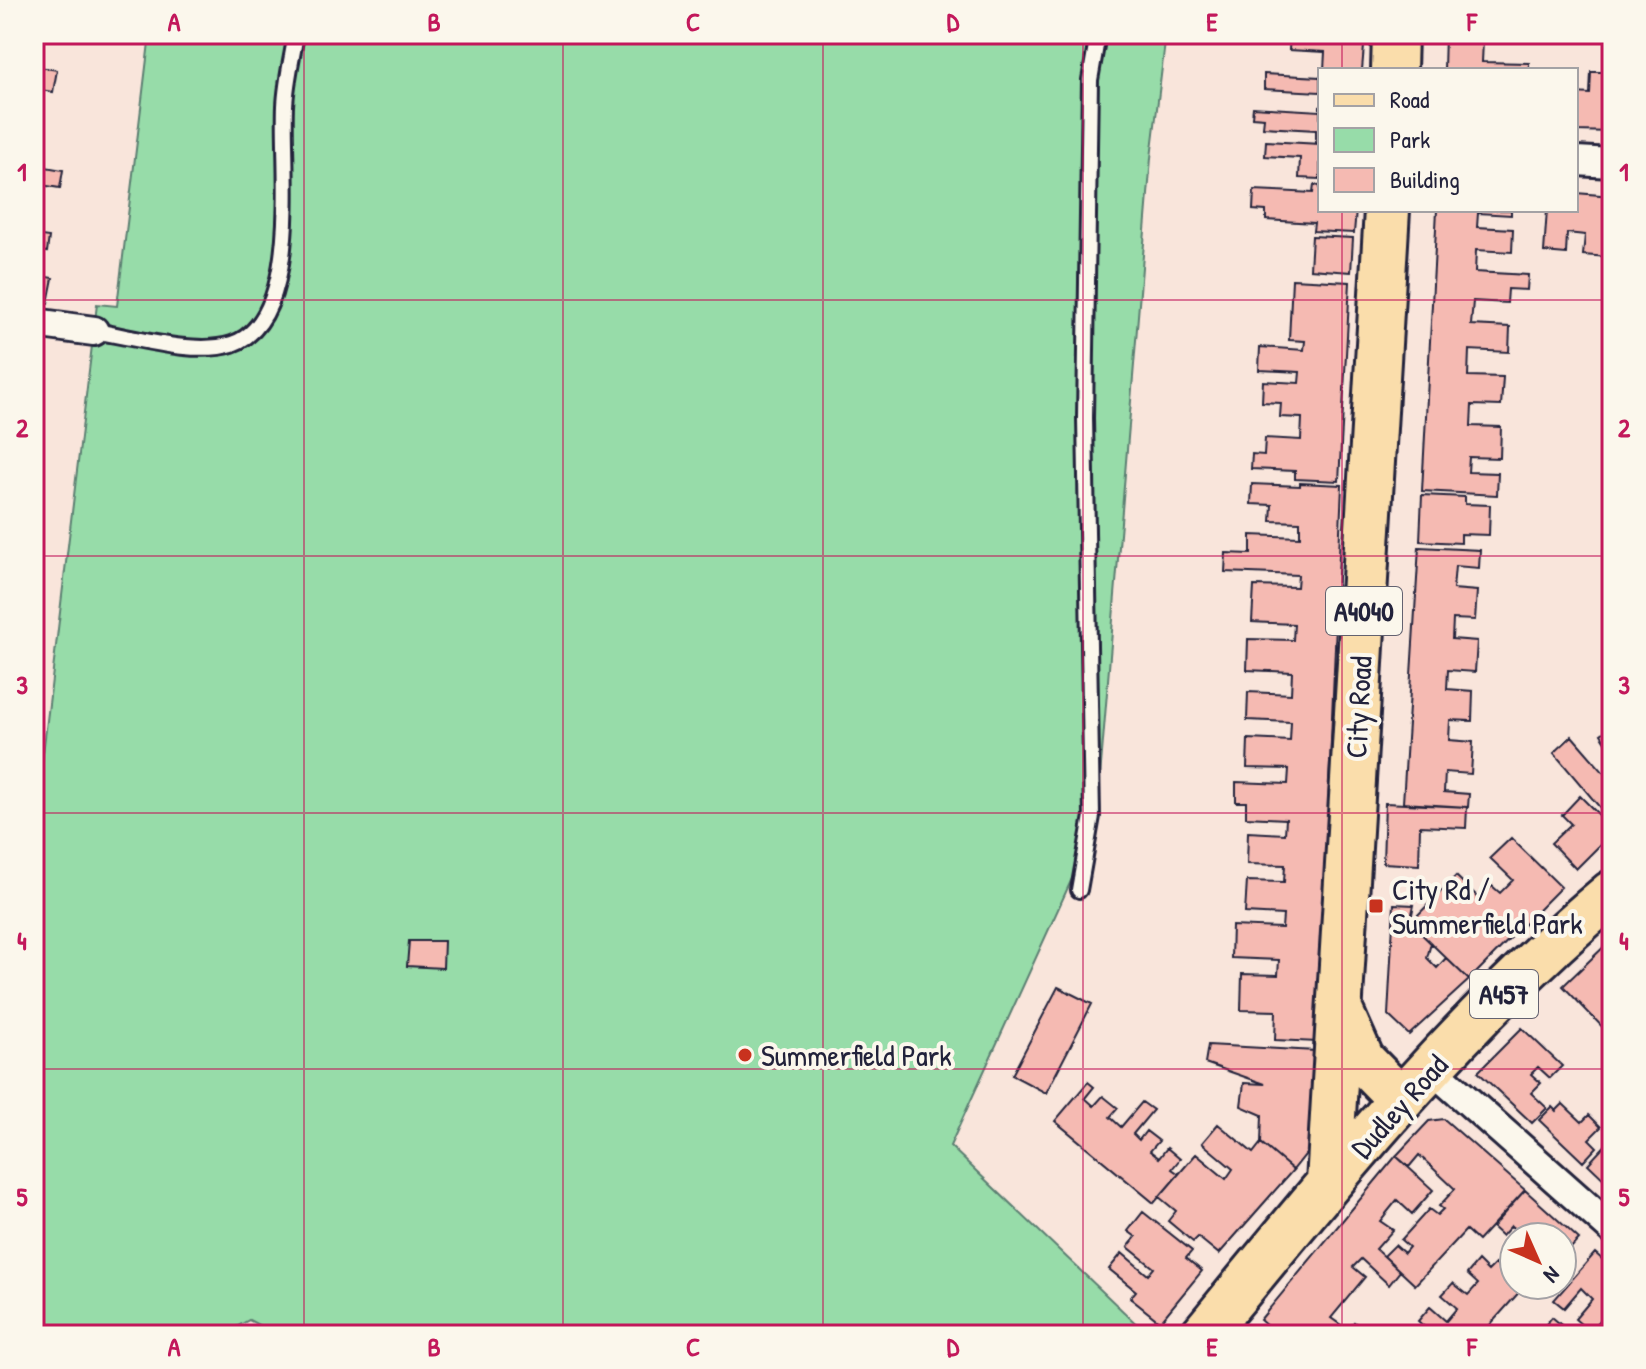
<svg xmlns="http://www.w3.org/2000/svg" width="1646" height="1369" font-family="'Patrick Hand',sans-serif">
<rect width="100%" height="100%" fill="#f9e5db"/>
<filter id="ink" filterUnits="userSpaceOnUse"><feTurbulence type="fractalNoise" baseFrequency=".0125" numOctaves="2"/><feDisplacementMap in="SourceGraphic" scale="16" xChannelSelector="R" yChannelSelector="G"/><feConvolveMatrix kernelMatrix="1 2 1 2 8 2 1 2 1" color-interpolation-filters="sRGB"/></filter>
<g filter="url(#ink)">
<path fill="#97dca9" stroke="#5c7f72" stroke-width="2" d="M150 34H1166L1151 158 1096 826 950 1146 1148 1335H277L249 1320 222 1335H34V829L97 304 117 306Z"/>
<path fill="#f5bab2" stroke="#22223b" stroke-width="2" d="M1266 34H1365L1362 70H1324L1325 52 1289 50 1290 35Z
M1445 34H1507V41H1483L1482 62 1529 63V70H1444Z
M34 66 57 70 53 92 34 89Z
M1591 72H1612V132L1576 131V93L1590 94Z
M1264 74 1320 77V92L1264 89Z
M1320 105V144H1316V130L1263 127 1264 118 1252 117 1253 107 1320 111Z
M34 123V137L46 139 43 159 34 158Z
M1266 141 1320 144V179L1299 178 1300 158 1265 156Z
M34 165 63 170 60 188 34 184Z
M1314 185 1320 186V210H1356L1354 233 1313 231 1314 223 1266 220V211L1253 210 1254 190 1313 193Z
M1576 193 1612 196 1608 257 1583 255 1585 235 1567 233 1566 254 1544 252 1547 210H1576Z
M1437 210H1511V215L1478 213 1477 227 1513 229 1512 252 1476 250 1475 272 1528 275 1527 290 1508 289 1507 303 1473 301 1471 325 1510 327 1509 352 1469 350 1468 376 1503 377 1501 406 1472 405 1471 426 1501 427 1500 458 1469 457 1468 472 1498 473 1497 495 1422 491Z
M34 235 49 237 47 252 34 250Z
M1312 236 1353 238 1351 272 1310 269Z
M34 275 53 278 48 303 34 301Z
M1292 279 1350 282 1339 481 1295 479V471L1251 469 1252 454 1264 455 1265 438 1301 440 1302 418 1280 417 1281 403 1262 402 1263 381 1299 383 1300 372 1259 370 1260 347 1304 350 1305 341 1289 340Z
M1300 483 1342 485 1318 1042 1275 1040 1276 1011 1241 1010 1242 974 1278 975 1279 960 1231 958 1232 926 1282 928 1283 915 1245 913 1247 881 1284 882 1285 865 1247 864 1248 832 1285 834 1286 819 1246 817V802H1236V782L1288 784 1289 769 1247 768 1248 739 1290 741 1291 722 1247 720 1248 692 1291 694 1292 672 1247 670 1248 639 1293 640 1294 624 1252 622 1254 586 1297 587 1298 575 1225 572 1226 553 1251 554V535L1300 537V522L1271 521 1272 505 1251 504 1252 484 1300 486Z
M1422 495 1465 497V504L1490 505 1489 535 1461 534V543L1420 541Z
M1419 547 1480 550 1479 568 1455 566 1453 589 1477 591 1475 620 1453 619 1452 639 1477 641 1475 672 1448 670 1447 689 1473 691 1472 721 1450 720 1449 740 1473 742 1471 774 1445 772 1444 792 1469 794 1468 807 1403 803Z
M1612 726V751L1601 734Z
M1572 736 1612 782V822L1554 753Z
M1580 796 1612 828V833L1576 869 1551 843 1571 824 1562 815Z
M1385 803 1467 807 1466 828 1420 826 1419 865 1383 863Z
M1511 838 1561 887 1469 980 1410 923 1456 876 1480 899 1492 886 1500 893 1513 880 1490 858Z
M1394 904 1414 905 1410 923 1431 943 1427 958 1437 968 1446 958 1469 980 1409 1035 1388 1015Z
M1611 940 1612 941V1037L1563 986Z
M409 941H444L443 968 407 966Z
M1058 987 1092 1004 1046 1093 1012 1075Z
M1522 1028 1562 1066 1550 1078 1538 1067 1531 1074 1541 1083 1531 1093 1547 1108 1532 1123 1478 1072Z
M1208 1045 1316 1051 1308 1151 1293 1170 1261 1143 1262 1115 1241 1106 1244 1083 1265 1084 1205 1063Z
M1088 1082 1094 1087 1085 1098 1094 1106 1103 1096 1118 1108 1110 1117 1121 1127 1142 1102 1153 1110 1133 1134 1139 1140 1146 1131 1159 1141 1150 1151 1159 1158 1167 1148 1180 1159 1172 1169 1179 1174 1154 1203 1055 1121Z
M1563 1104 1582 1122 1589 1115 1601 1127 1589 1139 1597 1147 1583 1162 1539 1120 1552 1107 1556 1111Z
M1444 1119 1525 1190 1478 1241 1466 1230 1415 1285 1384 1256 1395 1245 1404 1253 1409 1247 1401 1240 1429 1209 1437 1215 1443 1209 1439 1206 1455 1189 1419 1155 1409 1167 1396 1156 1429 1121Z
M1218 1124 1253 1153 1261 1143 1293 1170 1219 1254 1198 1237 1193 1242 1168 1221 1176 1211 1159 1197 1196 1154 1226 1179 1233 1169 1202 1143Z
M1612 1138V1187L1588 1164Z
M1396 1156 1433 1190 1412 1214 1397 1200 1380 1221 1393 1230 1376 1249 1400 1271 1389 1285 1361 1259 1353 1267 1365 1277 1331 1318 1348 1330 1343 1335H1277L1260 1320Z
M1525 1190 1579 1239 1562 1258V1237H1517L1520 1234 1511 1226 1502 1236 1492 1227Z
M1143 1212 1192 1251 1186 1258 1202 1271 1160 1322 1130 1298 1136 1291 1109 1269 1122 1253 1148 1275 1154 1268 1128 1247 1136 1237 1128 1231Z
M1595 1253 1612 1268V1316L1607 1312 1590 1332 1575 1319 1592 1299 1581 1288 1564 1308 1554 1300Z
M1478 1261 1488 1271 1495 1264 1522 1289 1481 1335H1433L1418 1321 1430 1307 1446 1321 1457 1308 1442 1295 1453 1283 1468 1295 1478 1284 1467 1274Z
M1552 1317 1573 1335H1537Z
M1354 1322 1366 1332 1343 1335 1348 1330Z"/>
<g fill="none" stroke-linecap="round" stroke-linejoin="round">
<g stroke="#22223b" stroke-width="20">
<path id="lane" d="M94 331C133 337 195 356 232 344 303 320 282 165 285 106 286 82 292 58 296 34
M1079 890 1092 816 1085 418 1090 80 1098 34"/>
</g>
<g stroke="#22223b" stroke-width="34">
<path id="street" d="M1576 161 1612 163
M34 323 94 331
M1431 1068 1612 1229"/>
</g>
<g stroke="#22223b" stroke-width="50">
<path id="primary" d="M1394 70 1395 34
M1342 1015 1362 1060 1401 1100
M1329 1183 1387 210
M1203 1335C1330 1181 1458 1021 1612 893"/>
</g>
<use href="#lane" stroke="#fbf7ec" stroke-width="14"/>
<use href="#street" stroke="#fbf7ec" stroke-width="28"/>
<use href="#primary" stroke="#faddab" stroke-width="44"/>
</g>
</g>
<path fill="none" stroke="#c2185b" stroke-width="2" stroke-opacity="0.55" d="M304 34V1335M563 34V1335M823 34V1335M1083 34V1335M1342 34V70M1342 210V1335M34 300H1612M34 556H1612M34 813H1612M34 1069H1612"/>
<g fill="#c8321e" stroke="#fbf7ec" stroke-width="3">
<rect x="1368" y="898" width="16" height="16" rx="4"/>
<circle cx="745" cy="1055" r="8"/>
</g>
<g text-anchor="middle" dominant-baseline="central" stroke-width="8" stroke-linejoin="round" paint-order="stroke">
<g fill="#fbf7ec" stroke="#636270" stroke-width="2">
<rect x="1326" y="587" width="76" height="48" rx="6"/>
<rect x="1470" y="970" width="68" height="48" rx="6"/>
</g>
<g font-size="28" font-weight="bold" fill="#22223b">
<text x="1364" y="611">A4040</text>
<text x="1504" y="994">A457</text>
</g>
<g font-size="30" fill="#22223b" stroke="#fbf7ec">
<text transform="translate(1358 707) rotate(-87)">City Road</text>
<text transform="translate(1399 1106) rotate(-48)">Dudley Road</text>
</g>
<g font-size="30" fill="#22223b" stroke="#fbf7ec" text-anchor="start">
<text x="1392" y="889">City Rd /<tspan x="1392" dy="34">Summerfield Park</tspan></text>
<text x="761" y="1055">Summerfield Park</text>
</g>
</g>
<rect width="1646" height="1369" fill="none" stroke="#fbf7ec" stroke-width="88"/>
<rect x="1318" y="68" width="260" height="144" fill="#fbf7ec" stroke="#a4a2a5" stroke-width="2"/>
<rect x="1334" y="94" width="40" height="12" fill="#faddab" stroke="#a4a2a5" stroke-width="2"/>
<text x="1390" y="108" font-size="24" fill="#22223b">Road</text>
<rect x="1334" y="128" width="40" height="24" fill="#97dca9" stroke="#a4a2a5" stroke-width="2"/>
<text x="1390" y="148" font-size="24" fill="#22223b">Park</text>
<rect x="1334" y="168" width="40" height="24" fill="#f5bab2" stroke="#a4a2a5" stroke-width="2"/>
<text x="1390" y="188" font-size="24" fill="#22223b">Building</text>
<g transform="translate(1538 1261) rotate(135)"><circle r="38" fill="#fbf7ec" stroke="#a4a2a5" stroke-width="2"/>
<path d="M0-6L14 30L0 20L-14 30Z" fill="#c8321e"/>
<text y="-12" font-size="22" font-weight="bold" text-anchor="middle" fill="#22223b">N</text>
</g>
<rect x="44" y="44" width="1558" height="1281" fill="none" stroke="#c2185b" stroke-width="3"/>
<g font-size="26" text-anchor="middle" font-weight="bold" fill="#c2185b">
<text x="174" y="31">A</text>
<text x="434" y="31">B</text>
<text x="693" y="31">C</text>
<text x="953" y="31">D</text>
<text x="1212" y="31">E</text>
<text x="1472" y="31">F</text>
<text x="22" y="181">1</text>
<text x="1624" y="181">1</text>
<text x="22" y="437">2</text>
<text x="1624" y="437">2</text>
<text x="22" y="694">3</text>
<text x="1624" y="694">3</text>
<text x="22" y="950">4</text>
<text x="1624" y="950">4</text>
<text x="22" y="1206">5</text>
<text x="1624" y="1206">5</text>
<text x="174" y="1356">A</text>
<text x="434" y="1356">B</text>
<text x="693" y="1356">C</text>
<text x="953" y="1356">D</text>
<text x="1212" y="1356">E</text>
<text x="1472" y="1356">F</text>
</g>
</svg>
